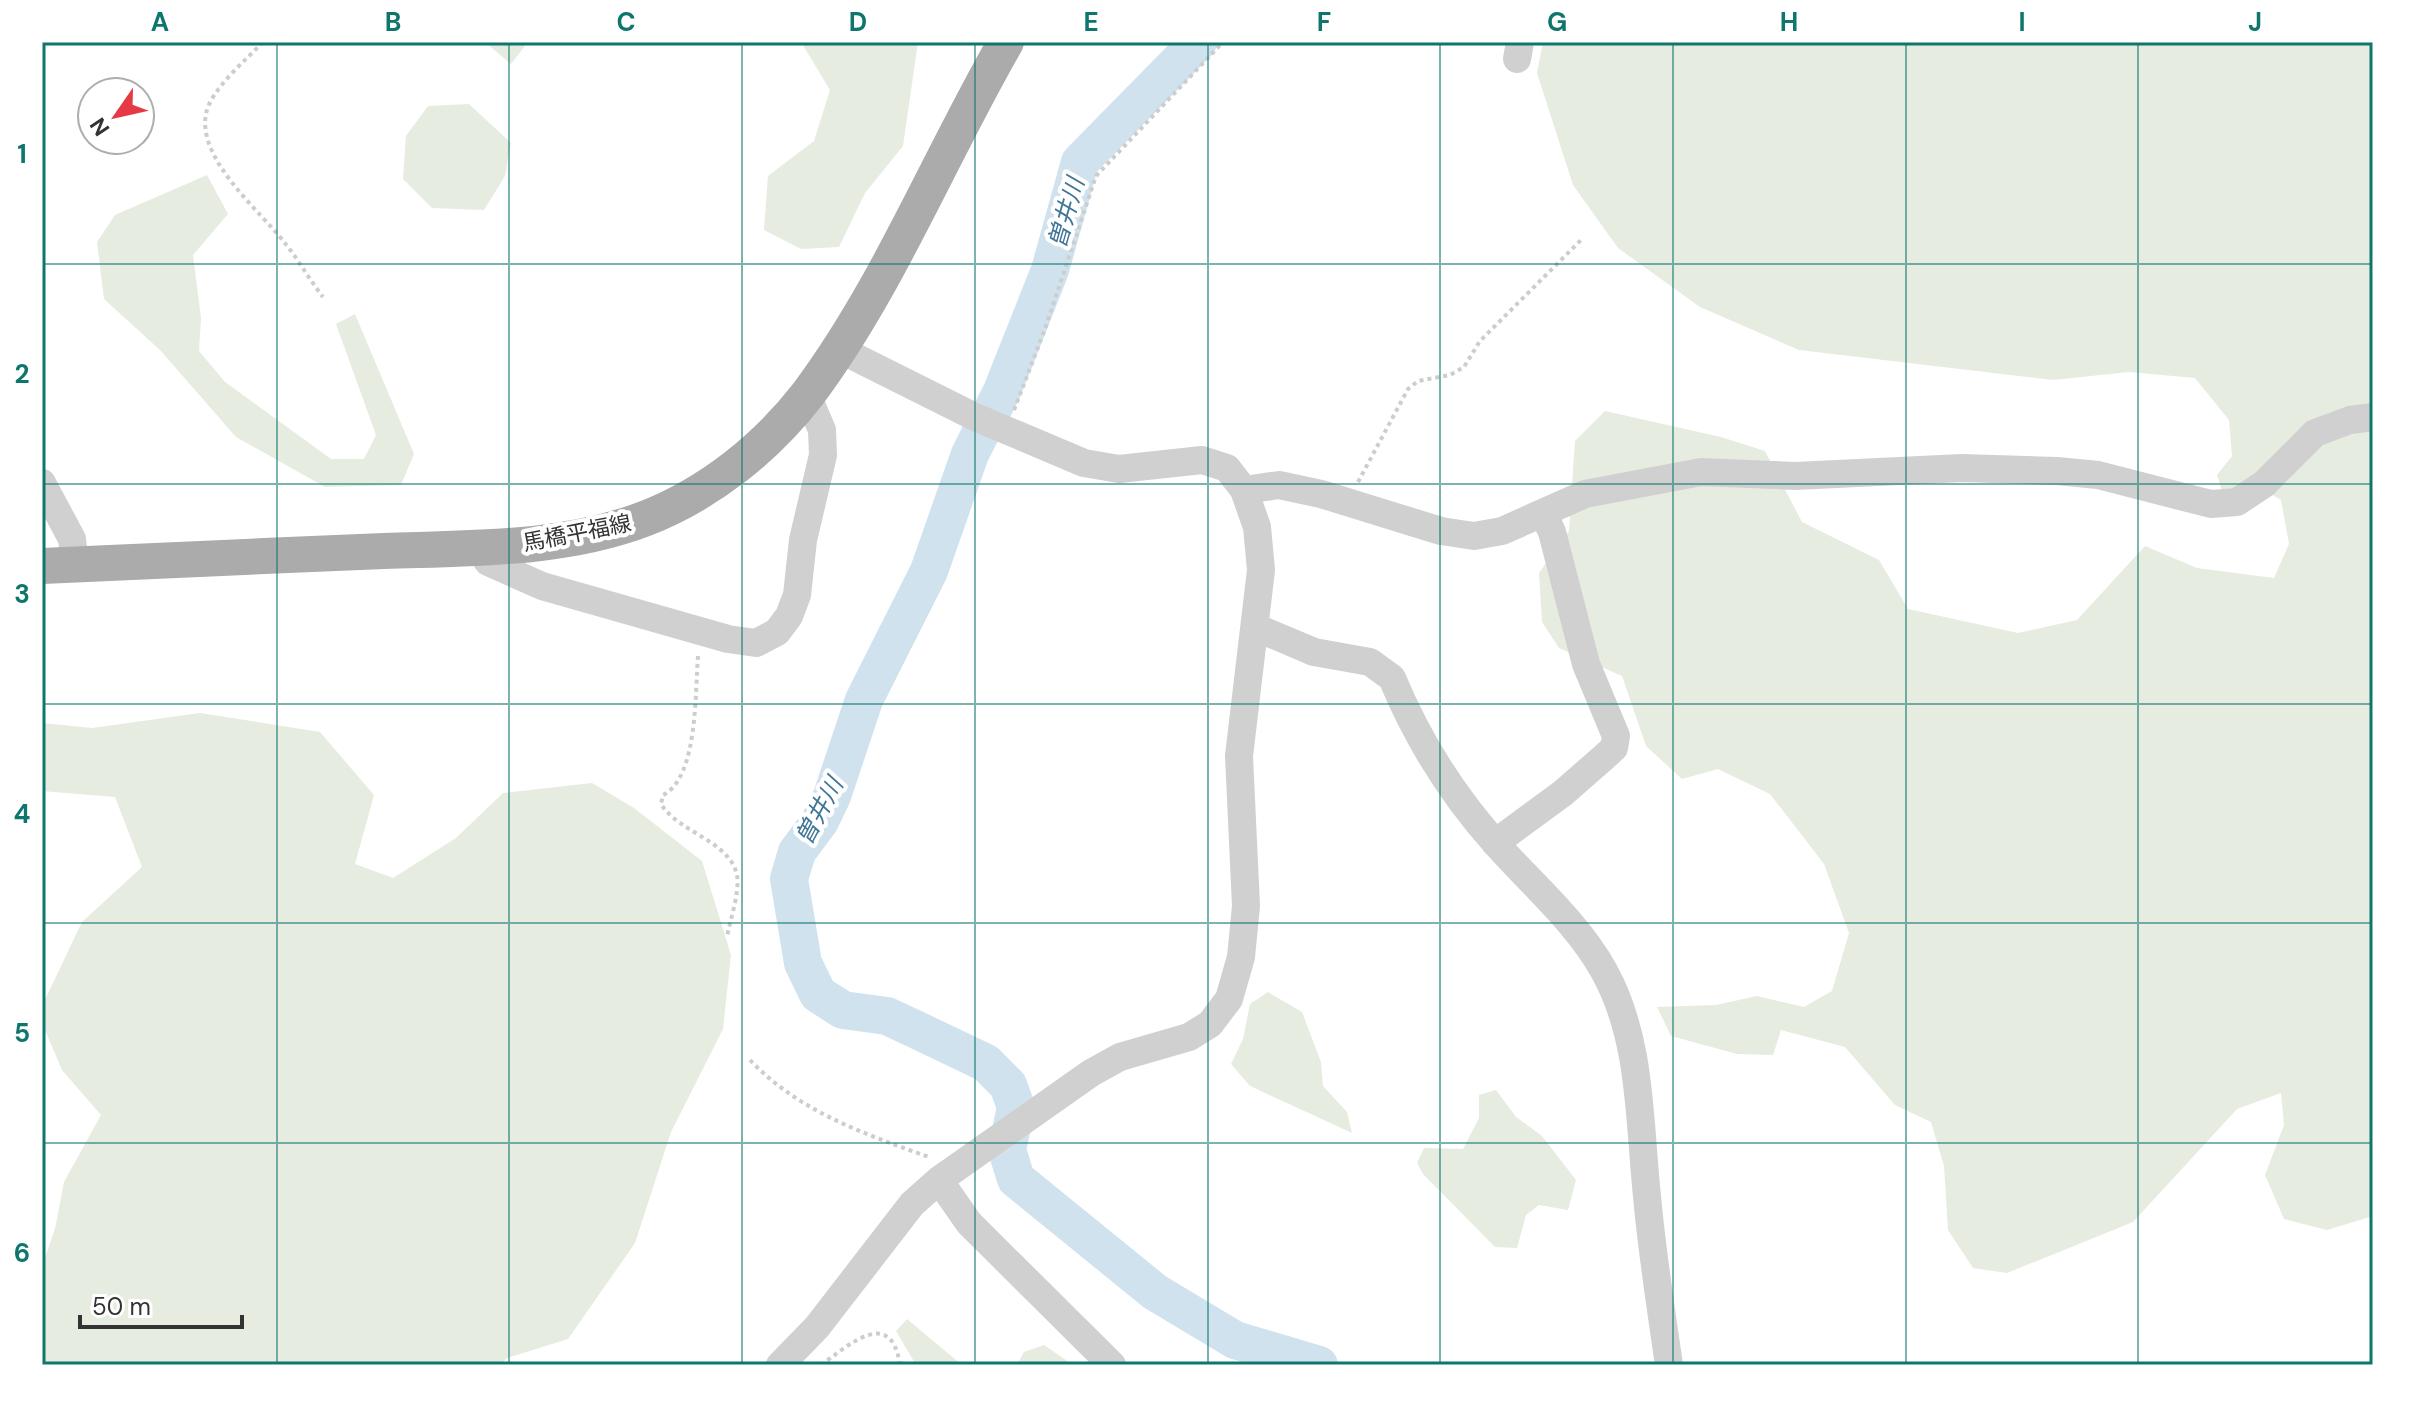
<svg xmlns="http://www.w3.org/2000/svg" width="2415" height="1407" font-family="'DM Sans','Noto Sans JP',sans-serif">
<rect width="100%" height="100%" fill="#fff"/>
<path fill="#e6ecdf" d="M485 42H528L511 64Z
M801 42H918L903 146 865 193 839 247 801 249 764 230 768 176 814 141 830 90Z
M1543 42H2373V1216L2327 1230 2284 1219 2265 1175 2284 1125 2281 1093 2237 1109 2133 1222 2007 1273 1973 1268 1948 1230 1944 1166 1931 1122 1895 1105 1845 1047 1781 1030 1773 1055 1737 1054 1671 1036 1657 1007 1716 1005 1757 996 1804 1007 1832 991 1849 933 1824 864 1770 794 1718 769 1682 779 1646 746 1622 676 1559 648 1542 622 1539 573 1569 531 1575 441 1605 411 1721 437 1765 451 1802 522 1879 560 1908 609 2018 633 2077 620 2145 546 2197 568 2274 578 2289 544 2281 500 2253 483 2224 498 2217 475 2232 456 2229 420 2195 378 2129 372 2053 380 1799 350 1700 307 1618 248 1573 185 1537 73Z
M469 104 511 143 505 176 484 210 432 208 403 179 406 136 428 106Z
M207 175 228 214 193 255 201 318 199 351 225 382 331 459H364L376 435 336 324 355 314 414 454 401 485 325 487 236 437 160 350 104 299 97 242 115 215Z
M200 713 320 732 374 795 355 864 393 878 456 838 503 793 592 783 634 808 702 861 731 955 723 1029 671 1132 635 1243 568 1339 507 1358 500 1365H42V1266L55 1229 64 1182 101 1115 62 1070 42 1023V1006L82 922 142 867 115 797 42 791V723L92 728Z
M1268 992 1302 1012 1321 1062 1323 1086 1347 1112 1352 1133 1250 1086 1231 1064 1243 1039 1250 1004Z
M1496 1090 1516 1117 1542 1136 1576 1180 1568 1210 1539 1205 1526 1215 1517 1248 1495 1247 1423 1174 1417 1163 1424 1148 1463 1149 1479 1118V1095Z
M907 1319 962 1365H916L896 1331Z
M1044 1345 1073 1365H1017L1024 1352Z"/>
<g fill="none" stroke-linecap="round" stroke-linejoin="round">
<path stroke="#cfe2ee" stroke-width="38" d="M1198 42 1080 162 1050 270 1002 391 970 454 929 571 864 700 832 796 820 821 797 852 789 879 803 963 818 994 843 1010 887 1016 917 1030 986 1063 1008 1085 1016 1107 1007 1150 1016 1179 1155 1292 1235 1340 1319 1365"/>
<path stroke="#cdcdcd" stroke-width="4" stroke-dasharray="4 4" stroke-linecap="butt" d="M263 42C247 59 210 90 206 114 197 159 259 210 284 242 298 259 309 279 323 297
M1014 410 1045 329 1096 176 1223 42
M1358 482 1408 389 1418 381 1450 375 1464 367 1480 341 1581 240
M698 656C695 692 698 778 663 795L661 804C679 833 729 840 737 875 740 892 730 920 727 937
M750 1060C798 1111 864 1134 929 1157
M821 1365C848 1346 891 1305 900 1365"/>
<path stroke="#d0d0d0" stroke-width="28" d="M1517 59 1520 42
M42 483 72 539 75 565
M1244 490 1279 485 1321 494 1441 531 1474 536 1502 531 1585 494 1701 472 1795 476 1962 468 2057 471 2098 475 2211 504 2237 502 2264 484 2315 433 2350 420 2373 417
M478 547 488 562 542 586 728 639 756 643 777 632 789 616 797 595 803 540 823 455 822 430 807 395
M1255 627 1314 652 1370 662 1392 678C1418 741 1453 796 1498 846 1534 886 1578 924 1604 971 1642 1039 1639 1122 1647 1196 1652 1253 1661 1309 1669 1365
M1495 843 1563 793 1603 758 1614 748 1616 736 1586 664 1552 532 1543 513
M939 1180 969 1223 1112 1365
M780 1365 817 1327 912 1204 939 1180 1091 1073 1120 1057 1189 1037 1210 1024 1229 999 1241 957 1246 906 1239 756 1261 570 1257 527 1244 490 1227 468 1202 460 1119 469 1084 463 975 417 839 349"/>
<path stroke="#ababab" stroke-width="36" d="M42 566C156 560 270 556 384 551 470 548 563 550 644 519 709 494 766 448 808 394 888 287 939 158 1006 42"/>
</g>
<path fill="none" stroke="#0f766e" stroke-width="2" stroke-opacity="0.55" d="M277 42V1365M509 42V1365M742 42V1365M975 42V1365M1208 42V1365M1440 42V1365M1673 42V1365M1906 42V1365M2138 42V1365M42 264H2373M42 484H2373M42 704H2373M42 923H2373M42 1143H2373"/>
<g text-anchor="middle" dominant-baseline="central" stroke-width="8" stroke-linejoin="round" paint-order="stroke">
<g font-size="22" fill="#333" stroke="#fff">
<text transform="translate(577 533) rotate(-11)">馬橋平福線</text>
</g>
<g font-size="24" font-style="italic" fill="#3f7597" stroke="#fff">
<text transform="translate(1066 213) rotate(-74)">曽井川</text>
<text transform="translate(819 811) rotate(-62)">曽井川</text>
</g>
</g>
<rect width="2415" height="1407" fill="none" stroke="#ffffff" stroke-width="88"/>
<g transform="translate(116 116) rotate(236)"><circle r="38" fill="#ffffff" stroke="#adadad" stroke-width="2"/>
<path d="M0-6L14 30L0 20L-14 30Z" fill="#e63946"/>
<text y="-12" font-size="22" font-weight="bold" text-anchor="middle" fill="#333333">N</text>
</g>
<path d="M80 1315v12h162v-12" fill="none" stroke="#333333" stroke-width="4"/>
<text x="92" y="1315" font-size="24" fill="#333333" stroke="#ffffff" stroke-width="6" paint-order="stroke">50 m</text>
<rect x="44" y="44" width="2327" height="1319" fill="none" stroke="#0f766e" stroke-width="3"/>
<g font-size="26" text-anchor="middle" font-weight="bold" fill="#0f766e">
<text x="160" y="31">A</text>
<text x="393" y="31">B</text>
<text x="626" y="31">C</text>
<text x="858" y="31">D</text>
<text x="1091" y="31">E</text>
<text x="1324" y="31">F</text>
<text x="1557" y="31">G</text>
<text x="1789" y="31">H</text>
<text x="2022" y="31">I</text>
<text x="2255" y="31">J</text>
<text x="22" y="163">1</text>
<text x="22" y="383">2</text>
<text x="22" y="603">3</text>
<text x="22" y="823">4</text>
<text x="22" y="1042">5</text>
<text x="22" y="1262">6</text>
</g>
</svg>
